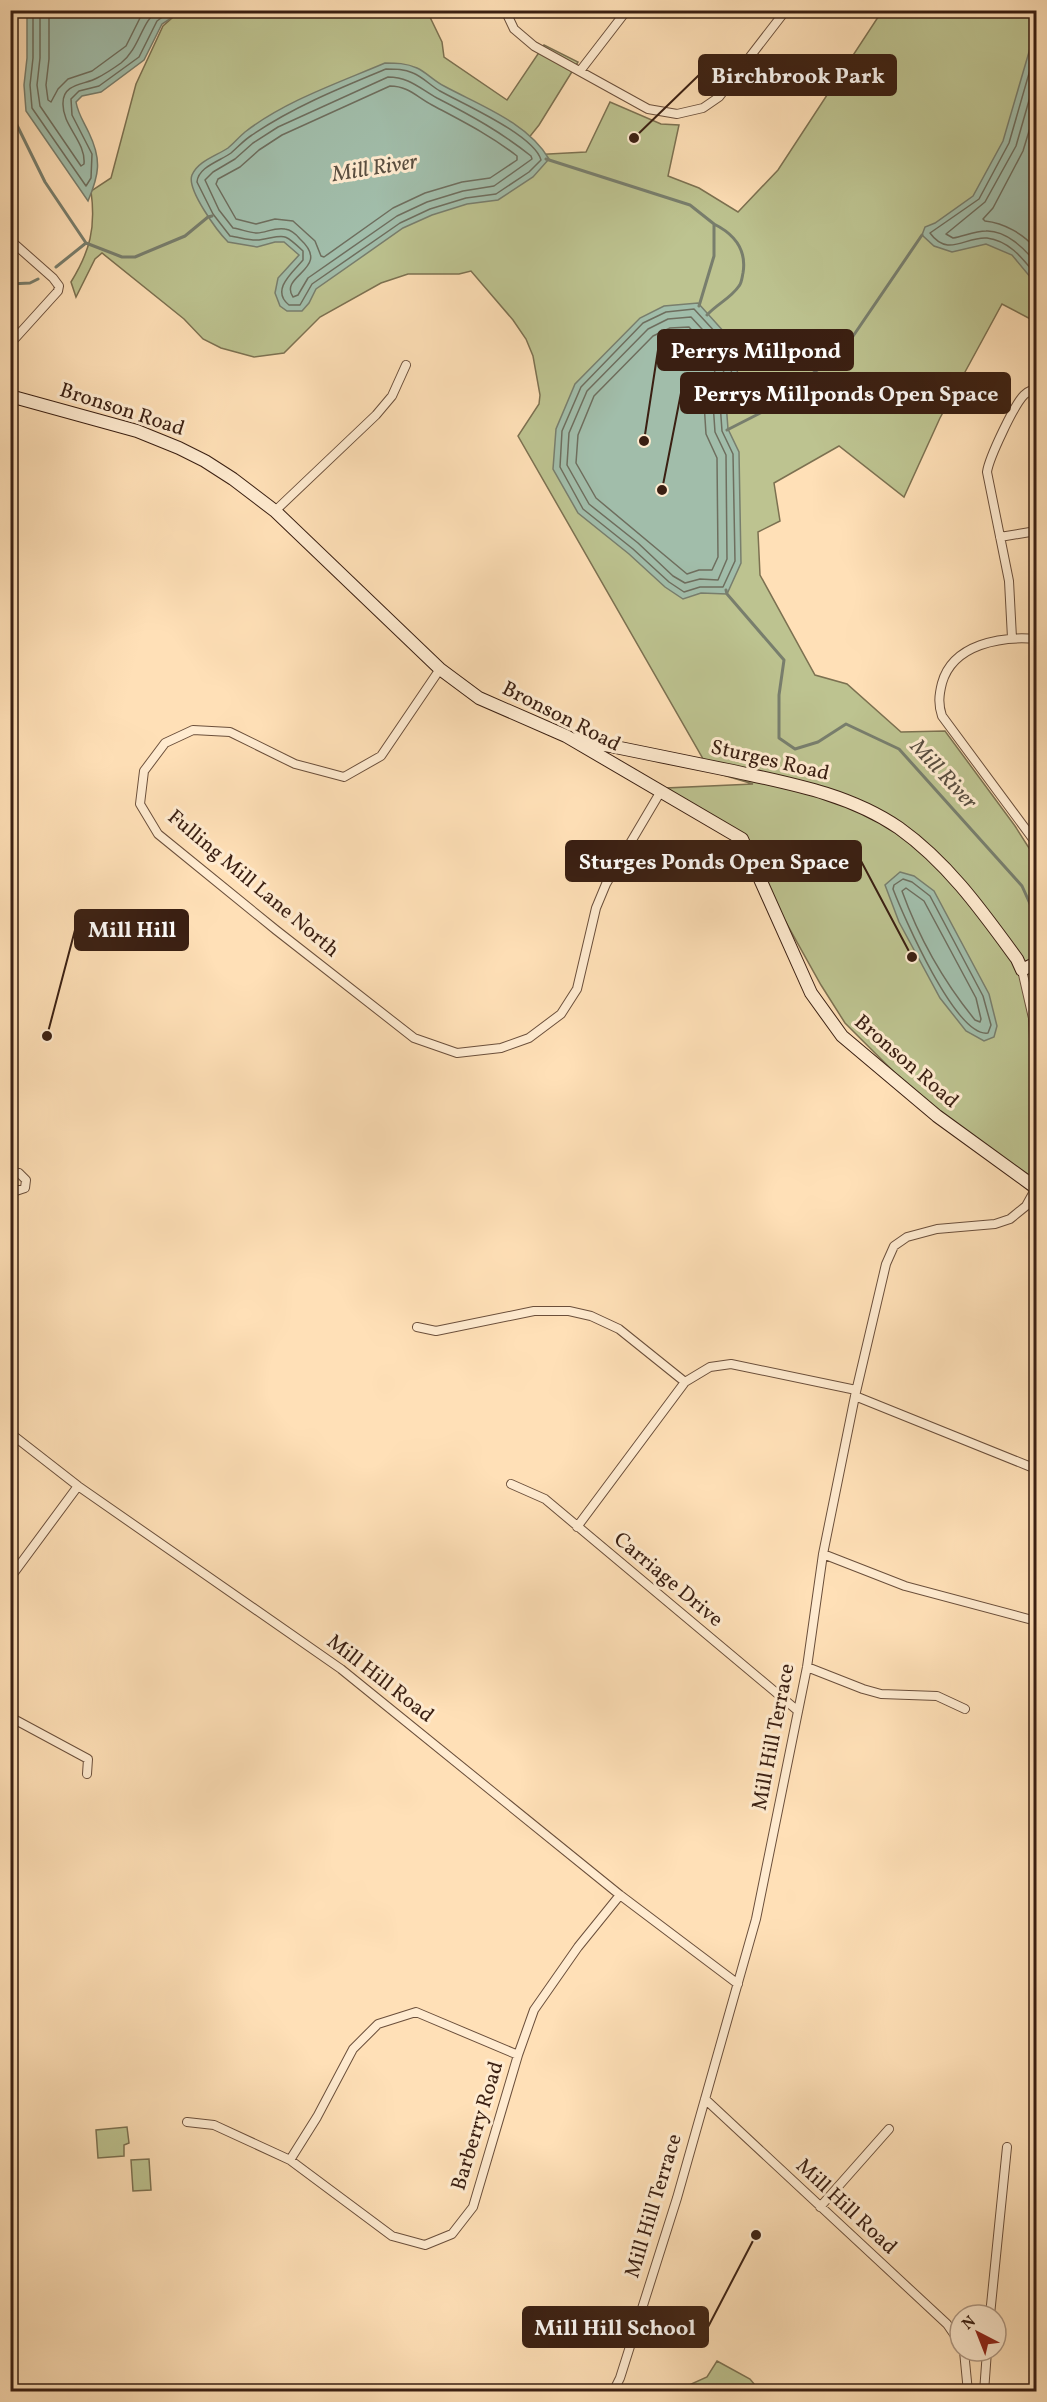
<svg xmlns="http://www.w3.org/2000/svg" width="1047" height="2402" font-family="Vollkorn,serif">
<rect width="100%" height="100%" fill="#ffe0b7"/>
<filter id="stains"><feTurbulence type="fractalNoise" baseFrequency=".00333" numOctaves="4"/><feColorMatrix values="0 0 0 0 .2 0 0 0 0 .09 0 0 0 0 .02 0 0 0 .5 -.17"/></filter>
<radialGradient id="worn" r=".72"><stop offset=".6" stop-color="#630" stop-opacity="0"/><stop offset="1" stop-color="#630" stop-opacity=".3"/></radialGradient>
<path fill="#bdc390" stroke="#7c7151" stroke-width="1.5" d="M180 11H427L442 42 444 57 507 100 544 45 578 62 539 125 523 145 530 155 586 152 610 102 661 124 679 125 668 176 699 188 738 212 778 170 882 11H1036V322L1002 304 940 418 904 497 839 446 774 483 780 521 758 532 760 575 815 675 847 684 901 732 945 731 1015 826 1036 859V1180L963 1130 899 1077 845 1023 821 985 740 840 667 788 753 784 710 771 518 436 539 404 540 395 533 356 526 339 513 320 471 271 459 274H408L381 283 320 317 284 353 254 357 221 348 203 339 184 319 102 253 95 259 76 297 71 282C90 251 96 228 91 191L111 178 136 84 163 26Z
M127 2127 129 2143 124 2145V2156L98 2158 96 2130Z
M149 2159 151 2190 133 2191 131 2160Z
M717 2361 750 2379 760 2391H693L689 2385 707 2377Z"/>
<path fill="#a1bdaa" stroke="#787e6d" stroke-width="1.5" d="M27 11H182L162 24 144 60 101 92 82 96 76 102C78 114 84 122 89 133 102 160 99 175 88 201L26 111 24 85 27 58Z
M1036 28V284L1012 255 986 244 952 252 934 246 922 235 925 227 935 223 973 196 1003 141Z
M385 63C396 63 406 63 417 68 426 72 434 81 444 86 479 105 527 122 549 159L533 177 498 200 467 204 432 215 403 228 316 289 309 303 302 311H287L280 306 275 293 278 278 299 255 284 242H275L257 247 228 242C218 232 186 189 192 175 198 161 216 156 228 148 234 143 239 137 245 132 285 101 338 83 385 63Z
M698 303 735 344 738 379 726 402 728 429 739 452 741 563 727 594 701 593 683 599 665 587 629 554 578 513 553 469 556 429 575 384 640 318 664 306Z
M900 872 914 876 934 891 989 994 997 1026 994 1037 984 1041 966 1031 940 998 899 922 885 885Z"/>
<g fill="none" stroke-linecap="round" stroke-linejoin="round">
<path stroke="#6e6e5e" stroke-width="1.5" d="M33 10V58L30 85 32 108 86 186 91 178 92 154 72 115 71 99 79 91 99 86 139 57 157 21 172 10
M40 10V58L37 85 40 106 81 166 84 164C86 141 62 126 63 103 63 83 85 85 97 78 105 74 114 68 121 63 140 48 141 22 158 10
M49 10V59L46 85 48 100 51 102 58 89 68 79 92 71 126 46 144 10
M1036 49 1009 143 979 199 930 233C948 258 966 236 987 238 1010 241 1023 259 1036 275
M386 69C396 69 404 69 413 73 423 77 431 86 440 91 463 104 534 135 541 160L529 172 496 194 466 198 430 209 400 223 312 284 300 305H289C270 290 293 272 303 260V251C282 231 285 236 259 240 251 241 239 237 230 236L213 214 197 182C198 167 220 161 231 153 238 147 244 140 252 135 293 107 340 88 386 69Z
M1036 76 1016 146 985 202 946 234 953 238C964 236 975 231 986 231 1006 230 1025 249 1036 263
M388 77C409 77 419 88 437 98 472 116 501 132 531 156L532 159 494 186 463 191 427 202 397 216 308 278 298 295 293 297C278 275 333 269 300 239 296 234 292 230 285 229 274 227 266 233 257 233 249 233 241 229 233 228L219 210 205 180 213 172 235 159 253 143 278 127Z
M390 86C408 86 417 97 432 105 462 121 490 135 517 156V160L490 178 462 182 425 193 393 208 324 257 321 256 315 241 293 221 275 219 256 224 236 219 216 184 218 179 240 167 259 150 282 135Z
M1036 108 1023 151 993 208 983 219 985 221C1004 223 1024 234 1036 249
M694 309 729 347 732 378 720 403 722 431 733 454 735 561 723 587H700L684 592 669 582 633 549 583 509 560 467 562 431 581 387 643 323 666 312Z
M691 317 722 351 724 377 713 403 715 432 726 455 727 559 718 580 700 579 685 583 673 576 638 543 589 504 567 465 569 433 587 391 648 329 668 319Z
M689 327 713 354 715 375 705 394 704 403 706 434 717 458 718 557 712 570H699L687 574 596 498 576 463 578 435 594 396 653 336 670 328Z
M903 879 912 882 930 896 983 996 991 1025 988 1033C956 1038 903 915 893 889L894 885Z
M906 888 924 901 976 998 981 1019 980 1022 975 1020C944 982 919 938 902 891Z"/>
<path stroke="#787e6d" stroke-width="3" d="M10 111 45 182 86 243 122 257H135L185 236 208 217 212 216
M546 159 690 205 714 224V256L699 306
M56 267 86 243
M10 284 30 283 38 279
M707 315C717 304 731 298 739 286 742 282 742 277 743 273 747 249 734 234 714 224
M727 430 774 406 847 345 922 235
M726 590 727 594 784 660 779 695V738L795 749 818 742 846 724 899 749 1022 886 1036 917"/>
<g stroke="#6b4f3b" stroke-width="10">
<path id="street" d="M505 10 514 29 534 46 648 109 677 114 703 108 719 97 786 10
M580 71 627 10
M10 240 53 278 59 286 58 291 10 344
M275 511 376 415 392 396 406 365
M1000 537 1036 531
M1012 638 1009 581 987 472C989 458 1014 405 1024 395 1028 391 1032 390 1036 388
M1036 639C1001 636 953 644 942 683 939 695 938 704 942 716L1036 843
M440 669 381 756 344 777 295 764 230 732 193 730 165 743 144 771 140 804 158 834 276 930 414 1038 457 1053 501 1048 529 1038 561 1014 577 989 596 908 606 884 661 791
M1022 970 1033 1018 1036 1079
M10 1172 19 1173 26 1180 25 1188 10 1193
M417 1327 436 1331 534 1311H569L591 1316 619 1329 685 1382
M855 1396 1036 1469
M10 1433 78 1486 341 1669 620 1895 738 1984
M511 1484 545 1499 798 1711
M577 1527 685 1382 710 1367 731 1364 856 1390
M823 1554 905 1586 1036 1621
M10 1578 78 1486
M807 1667 863 1689 881 1694 937 1696 965 1709
M10 1717 88 1759 87 1774
M705 2099 947 2324 960 2343
M187 2122 214 2125 290 2160 392 2236 425 2245 452 2234 473 2207 518 2055 534 2010 578 1947 620 1895
M290 2160 317 2117 353 2049 378 2024 416 2012 518 2055
M820 2207 889 2129
M990 2315 1007 2147
M964 2351 968 2392
M613 2392 620 2378 677 2198 756 1919 807 1667 823 1554 855 1396 886 1264 894 1246 907 1237 937 1229 995 1224 1010 1219 1026 1206 1036 1188V1180
M984 2392 987 2351"/>
</g>
<g stroke="#3a1f12" stroke-width="14">
<path id="secondary" d="M10 396 137 431 179 448 205 461 233 479 275 511 440 669 479 698 566 736 742 839 811 993 842 1036 937 1116 1036 1188
M576 739C627 749 677 760 728 770 787 783 848 793 899 828 948 863 982 911 1017 959L1022 970 1036 963"/>
</g>
<use href="#street" stroke="#ffebd0" stroke-width="8"/>
<use href="#secondary" stroke="#ffebd0" stroke-width="12"/>
</g>
<g text-anchor="middle" dominant-baseline="central" stroke-width="6" stroke-linejoin="round" paint-order="stroke">
<g font-size="21" fill="#3a1f12" stroke="#ffebd0">
<text transform="translate(122 410) rotate(18)">Bronson Road</text>
<text transform="translate(561 717) rotate(27)">Bronson Road</text>
<text transform="translate(770 761) rotate(13)">Sturges Road</text>
<text transform="translate(253 884) rotate(40)">Fulling Mill Lane North</text>
<text transform="translate(906 1062) rotate(41)">Bronson Road</text>
<text transform="translate(668 1580) rotate(40)">Carriage Drive</text>
<text transform="translate(380 1679) rotate(38)">Mill Hill Road</text>
<text transform="translate(774 1737) rotate(-79)">Mill Hill Terrace</text>
<text transform="translate(478 2126) rotate(-73)">Barberry Road</text>
<text transform="translate(654 2206) rotate(-73)">Mill Hill Terrace</text>
<text transform="translate(846 2207) rotate(43)">Mill Hill Road</text>
</g>
<g font-size="22" font-style="italic" fill="#594e40" stroke="#ffebd0">
<text transform="translate(375 169) rotate(-9)">Mill River</text>
<text transform="translate(943 775) rotate(47)">Mill River</text>
</g>
</g>
<path fill="none" stroke="#3a1f12" stroke-width="2" d="M634 138L699 75M644 441L658 350M662 490L681 393M912 957L861 861M47 1036L75 930M756 2235L708 2327"/>
<g fill="#3a1f12" stroke="#ffebd0" stroke-width="2">
<circle cx="634" cy="138" r="6"/>
<circle cx="644" cy="441" r="6"/>
<circle cx="662" cy="490" r="6"/>
<circle cx="912" cy="957" r="6"/>
<circle cx="47" cy="1036" r="6"/>
<circle cx="756" cy="2235" r="6"/>
</g>
<g fill="#3a1f12" stroke="#3a1f12" stroke-width="2">
<rect x="699" y="55" width="197" height="40" rx="6"/>
<rect x="658" y="330" width="195" height="40" rx="6"/>
<rect x="681" y="373" width="329" height="40" rx="6"/>
<rect x="566" y="841" width="295" height="40" rx="6"/>
<rect x="75" y="910" width="113" height="40" rx="6"/>
<rect x="523" y="2307" width="185" height="40" rx="6"/>
</g>
<g font-size="22" text-anchor="middle" font-weight="bold" fill="#fff">
<text x="798" y="83">Birchbrook Park</text>
<text x="756" y="358">Perrys Millpond</text>
<text x="846" y="401">Perrys Millponds Open Space</text>
<text x="714" y="869">Sturges Ponds Open Space</text>
<text x="132" y="937">Mill Hill</text>
<text x="615" y="2335">Mill Hill School</text>
</g>
<rect width="1047" height="2402" fill="none" stroke="#ffe0b7" stroke-width="36"/>
<rect x="12" y="12" width="1023" height="2378" fill="none" stroke="#3a1f12" stroke-width="3"/>
<rect x="18" y="18" width="1011" height="2366" fill="none" stroke="#3a1f12" stroke-width="1.5"/>
<g transform="translate(978 2333) rotate(318)"><circle r="28" fill="#ffebd0" stroke="#b09984" stroke-width="1.5"/>
<path d="M0-4.5L10 22L0 15L-10 22Z" fill="#8f2418"/>
<text y="-9" font-size="16" font-weight="bold" text-anchor="middle" fill="#3a1f12">N</text>
</g>
<rect width="100%" height="100%" filter="url(#stains)"/>
<rect width="100%" height="100%" fill="url(#worn)"/>
</svg>
